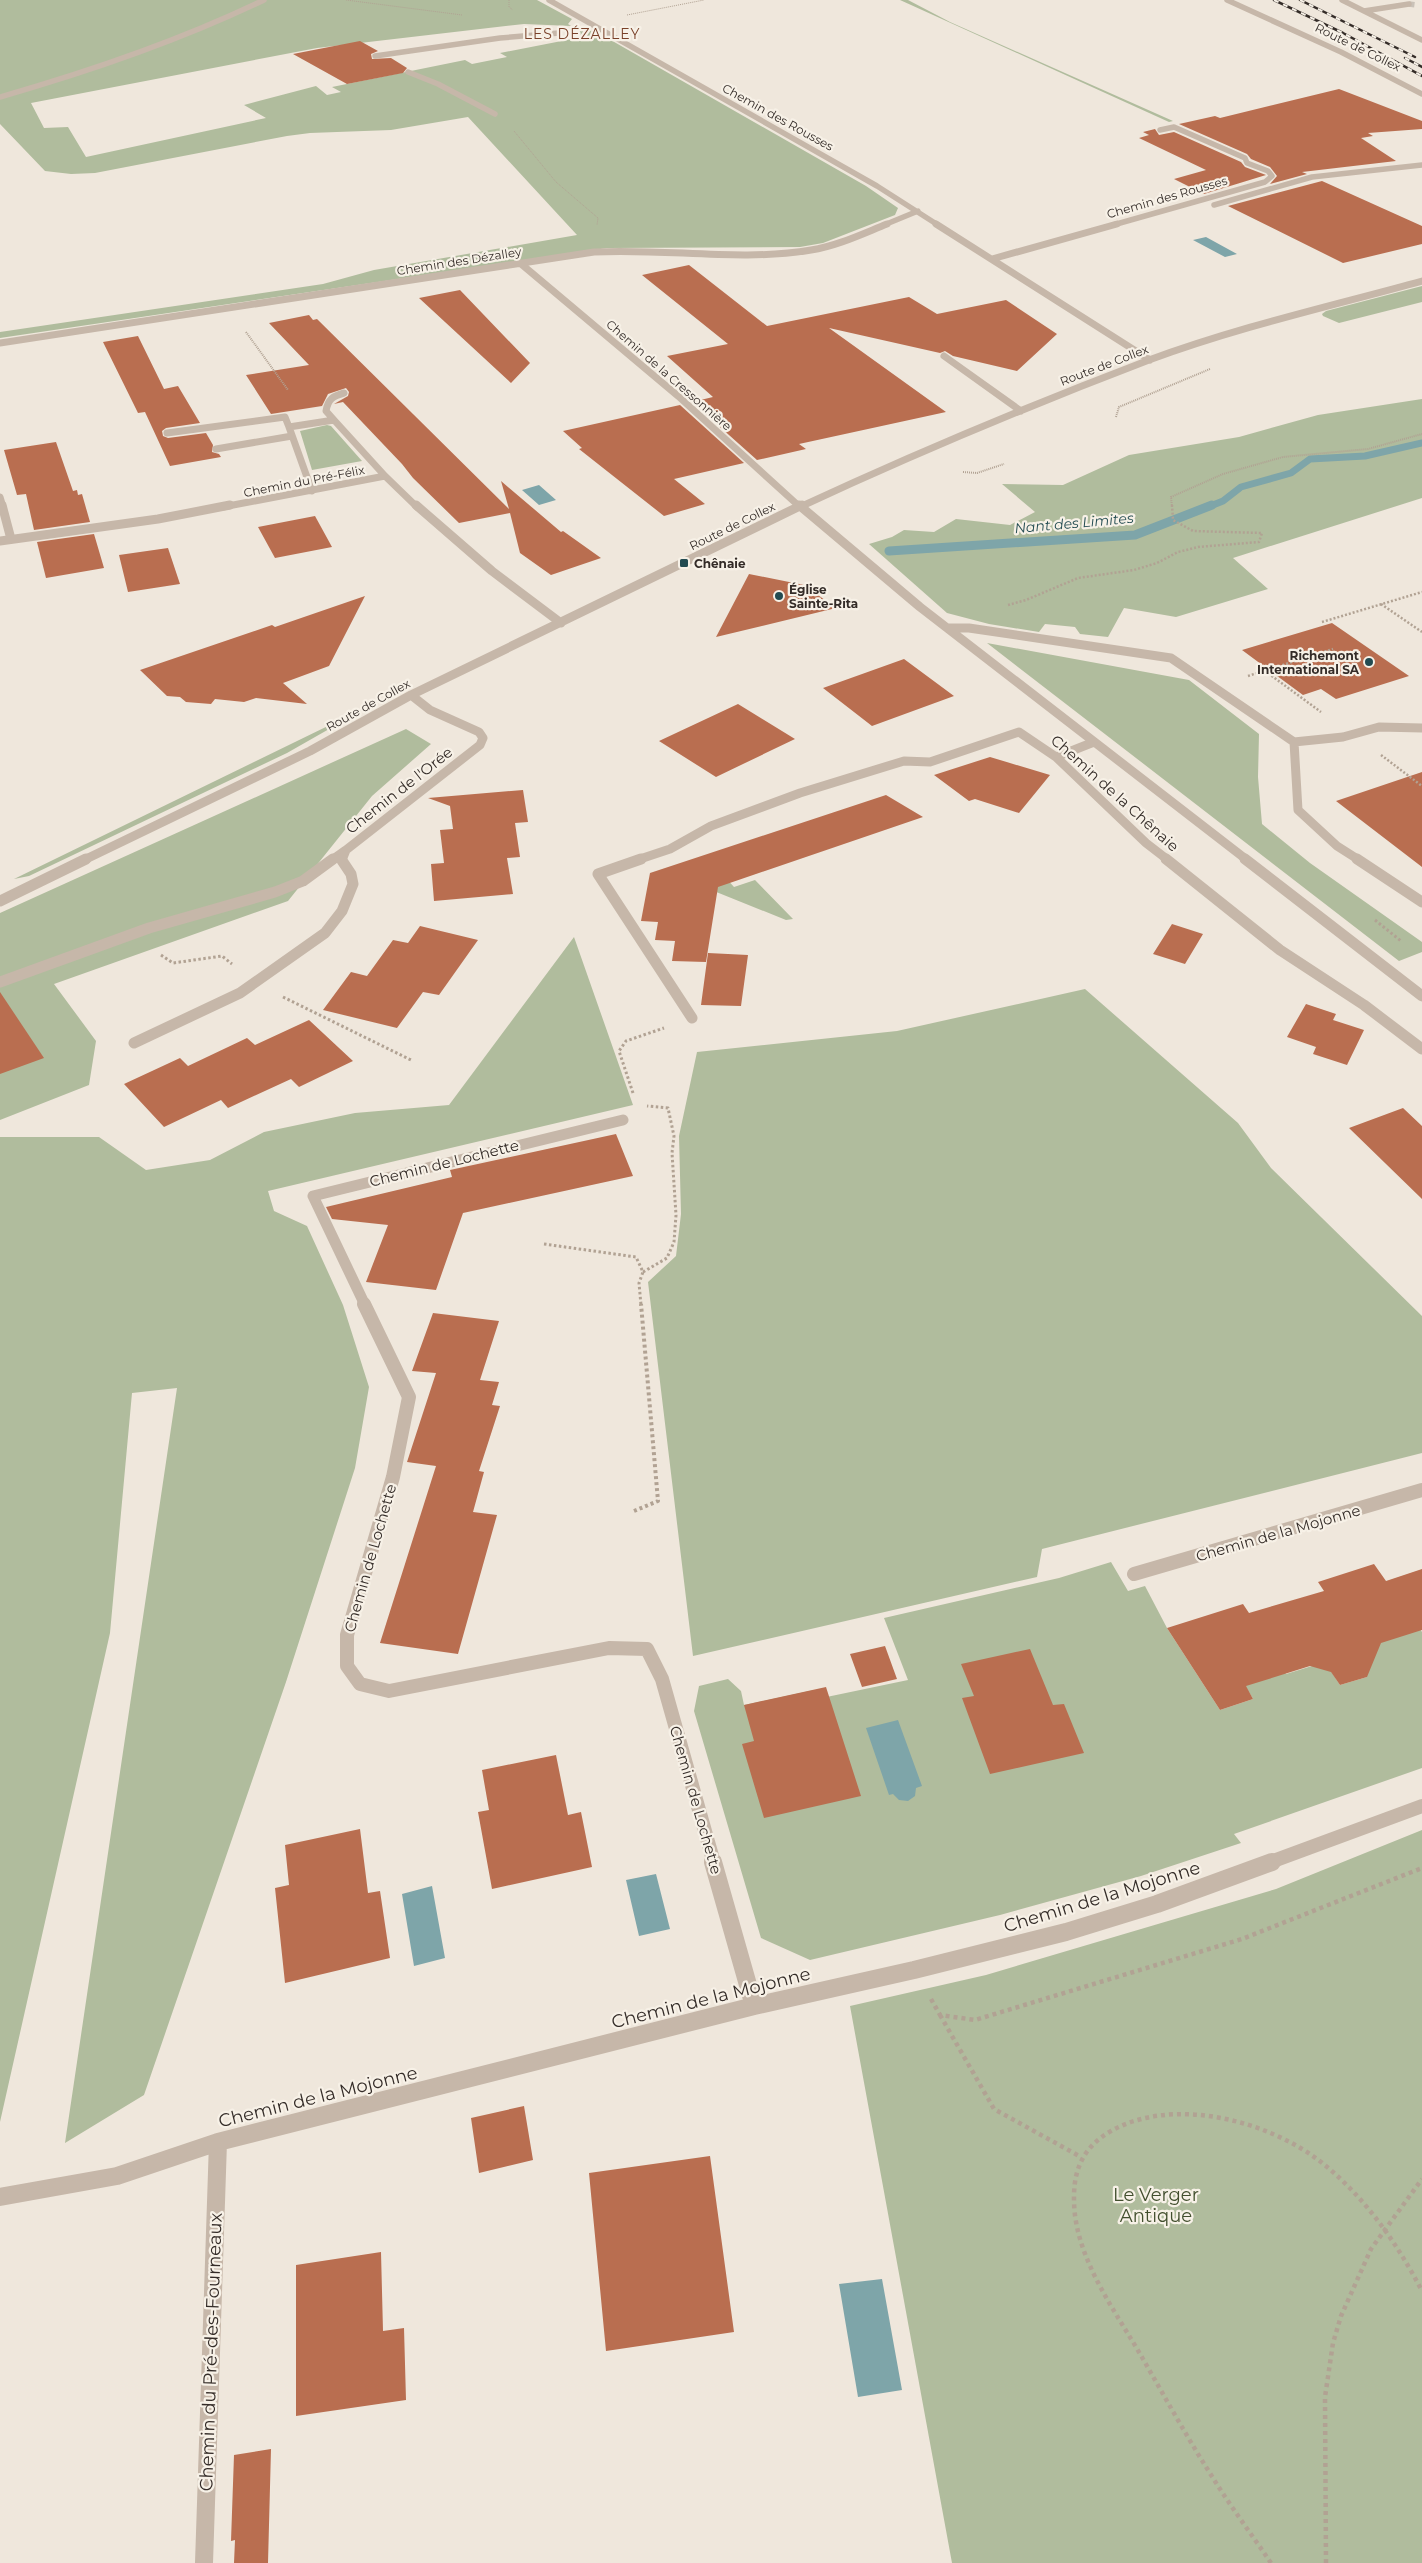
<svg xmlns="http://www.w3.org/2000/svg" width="1422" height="2563" font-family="Montserrat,sans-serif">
<rect width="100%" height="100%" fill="#efe7dc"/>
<path fill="#b0bc9d" d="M0 0H537L572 19 568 24 571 26 524 24 317 48 31 103 44 128 68 127 86 157 266 118 244 105 316 86 327 95 341 92 332 87 465 60 472 64 507 57 500 53 577 38 581 36 580 30 595 31 866 186 898 208 895 215 823 243 800 247 607 248 0 338V332L323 284 374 270 577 235 468 117 391 130 310 133 287 136 95 173 71 174 45 171 0 124Z
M900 0H908L950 22 1173 121 1169 122Z
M1422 286V302L1339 323 1323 316 1322 314 1326 311Z
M1422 399V498L1233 558 1268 589 1176 617 1124 608 1108 637 1080 634 1075 627 1045 624 1039 632 989 624 947 613 869 544 892 537 904 530 934 532 956 519 1010 525 1035 512 1002 484 1063 485 1129 455 1239 437 1318 415Z
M327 425 331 426 362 461 312 470 300 431Z
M987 643 1189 680 1259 734 1258 777 1262 824 1310 863 1422 942V952L1399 961Z
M373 704 287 753 29 876 14 879Z
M406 729 431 744 372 796 288 901 54 984 96 1041 89 1085 0 1120V913Z
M725 877 734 887 755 880 793 919 786 920 694 883Z
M574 937 633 1105 268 1191 274 1211 307 1226 343 1305 369 1387 355 1468 286 1682 144 2095 65 2143 177 1388 132 1393 110 1633 0 2122V1137H99L146 1170 210 1160 264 1132 355 1113 449 1105Z
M1085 989 1238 1123 1271 1168 1422 1316V1453L1042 1549 1037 1577 693 1656 648 1282 676 1256 681 1214 679 1136 697 1052 897 1031Z
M1111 1562 1128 1591 1145 1586 1167 1628 1220 1710 1253 1699 1240 1677 1280 1664 1286 1674 1325 1662 1340 1685 1367 1677 1358 1651 1403 1605 1422 1632V1768L1234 1834 1241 1843 1141 1876 1000 1915 810 1960 761 1938 694 1711 699 1686 728 1679 741 1691 744 1705 814 1690 817 1699 908 1680 884 1618 1059 1578Z
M1422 1830V2563H952L850 2006 986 1975 1276 1889Z"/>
<path fill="#7ea5a9" d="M1206 237 1237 254 1225 257 1193 240Z
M539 485 556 500 539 505 522 490Z
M898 1720 922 1786 916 1788 915 1796 908 1801 899 1800 893 1794 889 1795 866 1728Z
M656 1874 670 1929 639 1936 626 1880Z
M432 1886 445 1958 414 1966 402 1894Z
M882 2279 902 2390 858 2397 839 2284Z"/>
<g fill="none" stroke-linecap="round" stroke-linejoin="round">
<path stroke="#7ea5a9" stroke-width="7" d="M1208 507 1223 501 1241 487 1291 473 1310 459 1365 456 1422 443"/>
<path stroke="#7ea5a9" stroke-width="9" d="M889 551 1135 535 1212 505"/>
</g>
<path fill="#b96e50" d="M360 41 378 51 371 54 372 59 391 58 407 68 403 73 347 84 293 54Z
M1339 89 1422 121V129L1368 133 1373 136 1361 138 1396 161 1302 172 1307 174 1270 184 1277 176 1270 167 1251 159 1247 154 1179 124 1215 116 1220 118Z
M1155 129 1159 135 1174 132 1241 162 1245 167 1266 175 1204 194 1174 179 1206 170 1139 138 1149 135 1143 132Z
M1322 181 1422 226V244L1343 263 1228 206Z
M689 265 767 326 909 297 937 314 1006 300 1057 334 1017 371 953 356 945 351 940 353 829 328 946 412 799 444 806 449 757 460 692 402 713 397 667 356 728 344 642 275Z
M460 290 530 363 511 383 419 298Z
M309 315 313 320 317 319 509 509 501 481 561 532 563 531 601 558 551 575 520 553 510 513 459 523 413 478 402 464 343 402 334 404 348 396 349 392 346 388 328 394 322 406 271 414 246 375 309 365 269 323Z
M138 336 164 389 178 386 200 423 166 428 162 431 163 436 168 438 206 433 213 445 212 452 219 454 221 457 170 466 145 412 138 413 103 342Z
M680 405 744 463 674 479 705 504 664 516 579 449 582 448 563 431Z
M56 442 73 491 77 490 78 495 82 494 90 522 34 530 26 494 17 495 4 450Z
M315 516 332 547 275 558 258 527Z
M94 534 104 568 46 578 37 542Z
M168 548 180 584 128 592 119 555Z
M749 574 804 585 836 608 716 637Z
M365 596 329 666 283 683 307 704 256 698 244 702 215 699 211 704 186 702 180 697 167 696 140 670 272 625 275 627Z
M1332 623 1409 676 1336 699 1321 689 1303 695 1242 650Z
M904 659 954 696 872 726 823 688Z
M738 704 795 739 716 777 659 741Z
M990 757 1050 775 1019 813 975 799 969 801 934 775Z
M1422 772V867L1336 801Z
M523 790 528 822 515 823 520 857 507 858 513 894 434 901 431 864 444 863 440 830 453 829 450 806 428 798Z
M886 795 923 817 718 887 706 962 672 961 675 941 655 940 658 922 641 921 650 873Z
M1172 924 1203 934 1185 964 1153 954Z
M420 926 478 940 439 995 423 992 397 1028 323 1010 351 972 367 976 393 940 408 943Z
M708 953 748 955 741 1006 701 1005Z
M0 992 44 1058 0 1074Z
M1306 1004 1336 1014 1333 1020 1364 1030 1347 1065 1313 1054 1316 1047 1287 1037Z
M309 1020 353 1061 299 1087 291 1079 228 1108 221 1100 164 1127 124 1084 180 1058 188 1066 247 1038 255 1045Z
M1403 1108 1422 1126V1199L1349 1128Z
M616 1134 633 1176 463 1213 436 1290 366 1282 388 1225 332 1219 326 1207 452 1177 450 1170Z
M433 1313 499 1321 480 1380 499 1382 492 1405 500 1406 479 1471 484 1472 473 1512 497 1515 458 1654 380 1643 436 1466 407 1462 436 1373 412 1371Z
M1374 1564 1386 1581 1422 1569V1630L1381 1643 1367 1677 1340 1685 1331 1672 1310 1666 1246 1686 1253 1699 1220 1710 1167 1628 1243 1604 1249 1613 1324 1591 1318 1582Z
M885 1646 897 1679 862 1687 850 1654Z
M1030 1649 1053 1705 1064 1704 1084 1753 990 1774 962 1698 974 1696 961 1664Z
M826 1687 861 1796 764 1818 742 1744 754 1741 744 1705Z
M556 1755 568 1815 581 1812 592 1867 492 1889 478 1812 489 1810 482 1770Z
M360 1829 368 1893 380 1891 390 1958 285 1983 275 1888 289 1885 285 1845Z
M524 2106 533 2160 479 2173 471 2118Z
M710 2156 734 2332 606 2351 589 2173Z
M381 2252 383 2331 404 2328 406 2400 296 2416V2265Z
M271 2449 268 2563H234L235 2540 231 2541 234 2455Z"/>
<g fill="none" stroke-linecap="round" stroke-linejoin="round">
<path stroke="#cac2b8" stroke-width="5.5" stroke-dasharray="5.5 3" stroke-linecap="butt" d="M1409 4 1417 5"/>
<path stroke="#b1a293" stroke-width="1" stroke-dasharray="1 1" stroke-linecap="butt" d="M346 0 462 15
M509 0V7L513 10
M627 15 704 0
M514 131 556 182 598 218 597 225"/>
<path stroke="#b1a293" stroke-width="2" stroke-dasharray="1 1" stroke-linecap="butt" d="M246 332 288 390
M1116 417 1119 407 1210 369
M963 472 977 473 1004 464
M1172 507 1171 497 1223 474 1283 457 1368 449 1422 434"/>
<path stroke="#b1a293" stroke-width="2.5" stroke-dasharray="2 2" stroke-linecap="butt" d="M1381 604 1422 632
M1008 605 1026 600 1078 578 1134 570 1157 563 1178 552 1198 547 1259 542 1262 533 1193 531 1173 520 1172 505
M1322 622 1422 592
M1265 671 1321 712
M1248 676 1333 649
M1381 755 1422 786"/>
<path stroke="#b1a293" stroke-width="3" stroke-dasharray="2.5 2.5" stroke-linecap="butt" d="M1375 920 1401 941
M161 955 173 963 222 956 232 964
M283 997 413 1061
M633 1093 619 1051 626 1041 664 1028
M544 1244 636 1257 643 1272 639 1283 641 1305
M643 1272 667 1258 674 1242 676 1215 672 1153 674 1136 668 1108 647 1106"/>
<path stroke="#b1a293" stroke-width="4" stroke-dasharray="3 3" stroke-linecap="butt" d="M634 1511 658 1501 641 1304"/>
<path stroke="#b1a293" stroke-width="4.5" stroke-dasharray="4 4" stroke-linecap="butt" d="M931 1999 940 2015 975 2020 1242 1939 1422 1868
M940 2015 994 2109 1081 2157
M1271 2563C1252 2535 1231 2507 1213 2478 1188 2439 1166 2399 1143 2359 1115 2310 1073 2256 1074 2197 1074 2167 1085 2146 1111 2131 1173 2096 1267 2120 1321 2162 1364 2196 1397 2243 1422 2291
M1326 2563 1325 2397 1333 2343 1341 2316 1371 2249 1422 2179"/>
<path stroke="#c6b7a9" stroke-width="5.5" d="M549 0 877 186 938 225
M1227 0 1341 52 1422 94
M1342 0 1422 40
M1364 11 1409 4
M375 56 500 38 559 33
M408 72 438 84 495 114
M0 97C91 71 179 41 264 0
M1214 205 1312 177 1422 165
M884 225 918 211
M1113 225 1265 182 1272 176 1268 171 1247 163 1245 158 1174 127 1160 130"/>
<path stroke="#c6b7a9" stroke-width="7" d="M936 224 1150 360
M992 259 1117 224
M520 263 678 396 800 507
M0 343 594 252C666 248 740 262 811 250 837 246 862 234 887 224
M944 356 1021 411
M334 420 326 411C328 399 333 396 344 393
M167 433 285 417 289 427
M216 449 292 436
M312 491 289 427 334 420 385 476
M0 497 3 507
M223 507 385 476 417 507
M800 507C914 454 1031 405 1149 360 1238 327 1331 306 1422 281"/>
<path stroke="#c6b7a9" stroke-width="9" d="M2 505 11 539
M416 505 492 571 561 623
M799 505 920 607 1247 860
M0 541 158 519 230 505
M948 628H969L1171 658 1294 742 1298 810 1337 846 1359 860
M1294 742 1343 737 1379 727 1422 728
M1056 757 1094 742
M84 860 310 751 411 695 802 505
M332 860 346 850
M342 860 346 850 480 745 483 738 479 732 430 710 411 695
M637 860 670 849 711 826 800 793 904 761 930 762 1019 732 1056 757 1146 843 1168 860"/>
<path stroke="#c6b7a9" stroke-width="11" d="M641 859 598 874 692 1018
M1166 859 1280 950 1364 1005 1422 1049
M1245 859 1422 996
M1357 859 1422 902
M0 901 86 859
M0 982 149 928 275 892 303 881 333 859
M134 1043 240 993 325 933 342 911 353 884 351 874 341 859
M365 1305 313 1196 623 1120"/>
<path stroke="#c6b7a9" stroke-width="14" d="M364 1304 409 1397 393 1477 347 1635V1666L360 1684 389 1691 609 1648 647 1649 662 1679 714 1863
M1134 1574 1422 1490
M1268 1863 1422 1806"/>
<path stroke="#c6b7a9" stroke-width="18" d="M713 1862 754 2006
M0 2197 117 2176 218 2142 754 2006 914 1970 1066 1932 1157 1904 1272 1862
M204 2563 218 2142"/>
<g stroke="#342c28" stroke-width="2.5">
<path id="rail" d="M1274 0 1343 33 1422 76
M1300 0 1415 57
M1405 58 1422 67"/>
</g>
<use href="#rail" stroke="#f7f1e7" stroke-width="2" stroke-dasharray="5" stroke-linecap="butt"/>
</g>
<g fill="#224b51" stroke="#f7f1e7" stroke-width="2">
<rect x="679" y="558" width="10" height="10" rx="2.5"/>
<circle cx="779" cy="596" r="5"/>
<circle cx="1369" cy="662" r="5"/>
</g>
<g text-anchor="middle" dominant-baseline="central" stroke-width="4.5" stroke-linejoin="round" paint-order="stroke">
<g font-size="12" fill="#342c28" stroke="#f7f1e7">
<text transform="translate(1358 47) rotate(26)">Route de Collex</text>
<text transform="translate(778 117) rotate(29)">Chemin des Rousses</text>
<text transform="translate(1167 197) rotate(-16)">Chemin des Rousses</text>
<text transform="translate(459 261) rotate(-9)">Chemin des Dézalley</text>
<text transform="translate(1104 365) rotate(-21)">Route de Collex</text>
<text transform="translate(669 375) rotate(41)">Chemin de la Cressonnière</text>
<text transform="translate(304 481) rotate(-11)">Chemin du Pré-Félix</text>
<text transform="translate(732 526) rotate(-26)">Route de Collex</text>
<text transform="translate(368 705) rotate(-29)">Route de Collex</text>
</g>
<g font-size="12" font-weight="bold" fill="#342c28" stroke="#f7f1e7" text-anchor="start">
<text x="694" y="563">Chênaie</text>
<text x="789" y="589">Église<tspan x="789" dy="14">Sainte-Rita</tspan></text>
<text x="1359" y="655" text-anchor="end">Richemont<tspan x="1359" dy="14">International SA</tspan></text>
</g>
<g font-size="14" letter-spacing="1" fill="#7a4129" stroke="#f7f1e7">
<text x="582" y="34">LES DÉZALLEY</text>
</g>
<g font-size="14" font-style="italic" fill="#224b51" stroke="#f7f1e7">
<text transform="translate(1074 523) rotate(-5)">Nant des Limites</text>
</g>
<g font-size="15" fill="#342c28" stroke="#f7f1e7">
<text transform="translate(399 790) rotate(-38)">Chemin de l'Orée</text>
<text transform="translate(1115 793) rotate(42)">Chemin de la Chênaie</text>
<text transform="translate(444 1163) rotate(-14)">Chemin de Lochette</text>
<text transform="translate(1278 1533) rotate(-16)">Chemin de la Mojonne</text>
<text transform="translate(370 1558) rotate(-74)">Chemin de Lochette</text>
<text transform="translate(696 1800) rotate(74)">Chemin de Lochette</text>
</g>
<g font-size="18" fill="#342c28" stroke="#f7f1e7">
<text transform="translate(1102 1897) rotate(-17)">Chemin de la Mojonne</text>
<text transform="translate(711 1998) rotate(-14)">Chemin de la Mojonne</text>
<text transform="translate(318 2097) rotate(-14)">Chemin de la Mojonne</text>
<text transform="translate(211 2352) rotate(-88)">Chemin du Pré-des-Fourneaux</text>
</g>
<g font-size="18" fill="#424f2e" stroke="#f7f1e7">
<text x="1156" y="2195">Le Verger<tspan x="1156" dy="21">Antique</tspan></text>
</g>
</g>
</svg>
